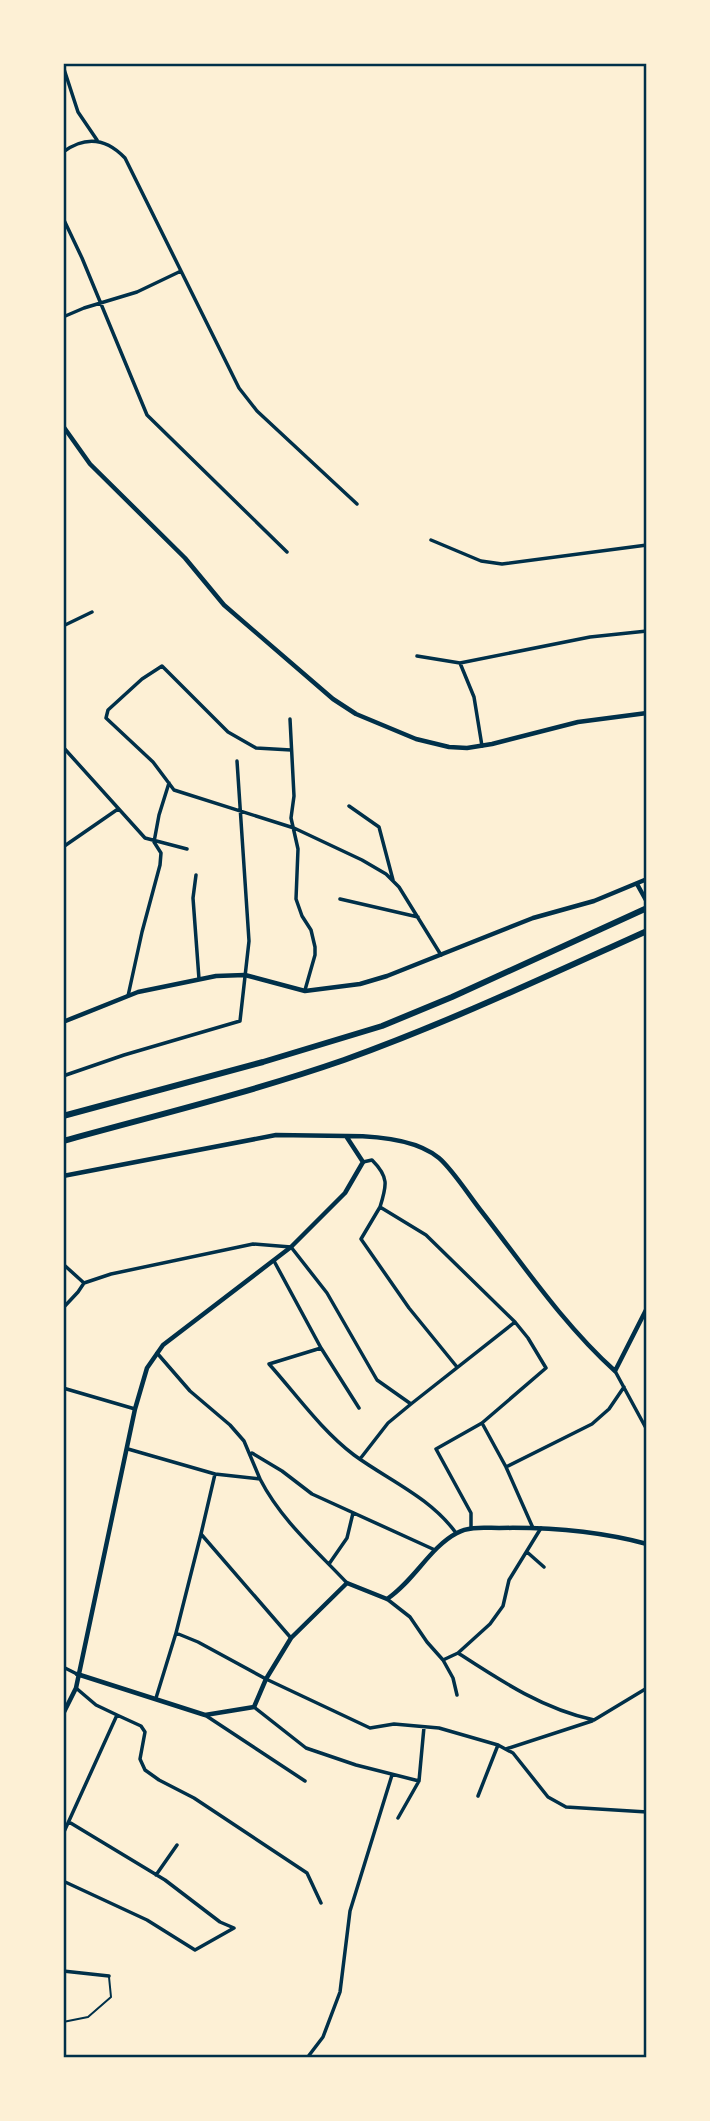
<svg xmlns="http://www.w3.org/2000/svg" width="710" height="2121" font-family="Arial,sans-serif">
<rect width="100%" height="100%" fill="#fdf0d5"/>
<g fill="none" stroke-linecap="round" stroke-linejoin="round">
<path stroke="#003049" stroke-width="2" d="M63 2022 88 2017 111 1997 109 1977"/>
<path stroke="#003049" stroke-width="3.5" d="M63 66 78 112 97 140
M63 152C85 136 106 138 125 158L239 388 257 411 357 504
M63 218 82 258 147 415 287 552
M63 317 84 308 137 292 181 271
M431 540 481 561 502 564 647 545
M63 626 92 612
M417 656 460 663
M290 719 294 796 291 818 298 849 296 899 302 916 311 930 315 947V955L305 990
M482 746 474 697 460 663 590 637 647 631
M63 747 145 838 187 849
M291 750 256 748 228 732 162 666 142 679 108 710 106 718 153 762 174 790 294 828 362 860 386 874 399 887 441 955
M349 806 379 827 393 880
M63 847 118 809
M196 875 193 898 199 979
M340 899 418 917
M128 996 142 932 160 865 161 853 154 842 159 815 169 783
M63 1076 124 1055 240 1021 249 941 237 761
M363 1162 372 1160C389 1177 387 1185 380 1207L426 1235 515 1322
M380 1207 361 1239 409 1308 457 1367
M274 1261 321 1348 269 1364C296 1394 321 1430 354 1455 388 1480 430 1497 456 1533
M63 1264 84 1283 111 1274 253 1244 291 1247 327 1293 377 1380 411 1404 388 1423 360 1459
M63 1308 78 1292 84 1283
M321 1348 359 1408
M157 1353 190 1391 230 1425 244 1441 260 1479 215 1474
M615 1371 647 1430
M63 1388 135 1409
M411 1404 515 1322 528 1338 546 1368 482 1423 436 1449 471 1513V1528
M482 1423 506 1467 533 1528
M128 1449 215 1474 201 1534 291 1638
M252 1453 282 1471 312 1494 435 1550
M506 1467 592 1424 609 1409 624 1387
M260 1479C281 1520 316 1550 347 1583
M527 1552 544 1567
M329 1564 347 1538 353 1513
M387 1599 410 1617 427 1642 443 1660 458 1653C501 1681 543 1709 594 1720L647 1688
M176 1633 201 1534
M458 1653 490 1624 503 1606 509 1580 541 1528
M443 1660 453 1678 457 1695
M63 1667 77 1674
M156 1698 176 1633 198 1642 266 1679 370 1728 394 1724 439 1728 498 1745 513 1753 548 1797 566 1807 647 1812
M254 1707 306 1748 356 1765 419 1781
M117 1715 141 1726 145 1732 140 1759 145 1770 159 1780 194 1798 307 1873 321 1903
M205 1715 305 1781
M506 1749 592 1721
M478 1796 498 1745
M398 1818 419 1781 424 1727
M63 1834 117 1715 96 1705 76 1688
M156 1875 177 1845
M63 1881 147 1920 195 1950 234 1928 220 1922 165 1880 69 1822
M63 1971 109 1976
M307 2058 323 2037 340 1992 350 1911 392 1775"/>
<path stroke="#003049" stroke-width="4.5" d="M63 426 90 464 185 558 224 605 333 699 356 714 416 739 449 747 467 748 492 744 578 722 647 713
M637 884 647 902
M63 1022 138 992 216 976 245 975 305 991 360 984 387 976 533 918 594 901 647 879
M347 1136C375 1136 416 1139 439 1158 453 1170 470 1197 482 1212 524 1266 564 1325 615 1371L647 1308
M63 1176 276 1135 346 1136 363 1162 345 1193 291 1247 163 1345 147 1368 135 1409 76 1688 63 1714
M77 1674 205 1715 254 1707 266 1679 291 1638 347 1583 387 1599C414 1581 430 1547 457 1533 469 1526 485 1528 499 1528 549 1527 598 1531 647 1544"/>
<path stroke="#003049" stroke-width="6" d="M63 1116 263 1062 382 1026 452 997 647 908
M63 1141C157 1115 252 1092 344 1060 447 1023 547 976 647 931"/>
</g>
<rect width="710" height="2121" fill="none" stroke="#fdf0d5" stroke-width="130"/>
<rect x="65" y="65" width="580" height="1991" fill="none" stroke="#003049" stroke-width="2.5"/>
</svg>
